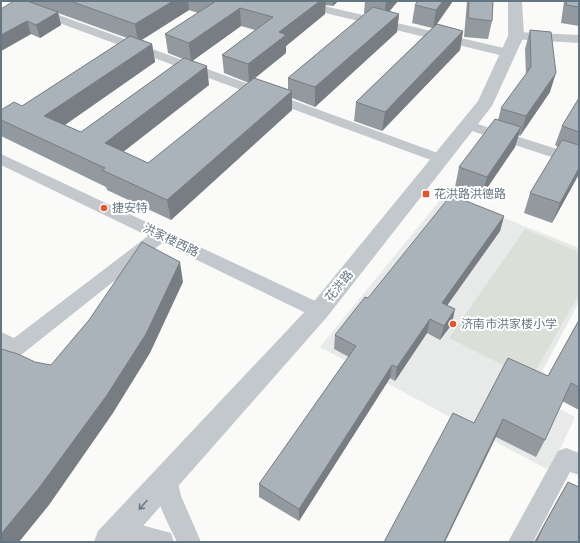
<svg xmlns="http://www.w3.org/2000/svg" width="580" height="543" font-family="'Archivo Narrow','Noto Sans SC',sans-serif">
<rect width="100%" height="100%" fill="#fafaf8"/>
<path fill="#e8e9e9" d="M445 194 579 248V302L530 394 575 417 550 471 320 347Z"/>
<path fill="#dadfd7" d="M525 229 579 252V294L531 379 449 338Z"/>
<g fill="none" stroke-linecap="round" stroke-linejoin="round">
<g stroke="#b5babe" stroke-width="2">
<path id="primary" d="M1 1H18L6 11 1 12Z"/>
</g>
<path fill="#c3c8cc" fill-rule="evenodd" d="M3 1H20L446 156 449 159 446 162 441 164 436 162 5 3Z
M282 1H303L508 49 513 50 514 53 513 56 508 57 288 4 284 3Z
M516 32 579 35V43L512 39 510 36 512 33Z
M468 121 579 156V166L463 128 461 125 463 122Z
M1 154 326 306 328 311 326 316 319 318 312 316 162 243 21 355C13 357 8 356 1 350V332L14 338 148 236 1 165Z
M566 448 579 453V475L570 472 533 542H508L558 451Z
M166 468 174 471 177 479 181 496 201 542H177C168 523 149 491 158 471Z
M119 519 171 533 174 542H117L110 539 107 531 110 523Z"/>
<path fill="#c3c8cc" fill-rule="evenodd" d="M508 1H522L524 36 492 106 327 317 129 542H94L98 531 311 305 478 101 508 36Z"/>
<use href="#primary" fill="#fff" fill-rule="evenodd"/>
</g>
<path fill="#929a9f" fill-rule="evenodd" d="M32 1H338L333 6 325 5V14L286 46V53L254 78 288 90V78L366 13H364L365 1H398L389 11 399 14 397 32 315 107 292 98V110L171 220 107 190 106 187 1 136V110L22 106 127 38 58 13 61 25 40 38 31 34 1 51V9L32 3ZM189 10 198 13 165 34 168 53 183 59 81 132 65 125 155 62 152 44 142 40ZM241 26 255 30 222 55 224 73 249 83 148 163 123 152 209 85 193 60Z
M418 1H453L437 24 463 31 460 50 382 131 354 121 356 102 432 28 412 23 415 5Z
M467 1H493L492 21 488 39 464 37Z
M564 1H579V26L561 23Z
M530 30 550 92 520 136 519 135 515 147 481 197 455 187 459 167 498 120 501 108 526 75 525 49Z
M579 98V174L552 223 524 213 530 193 558 147 555 145 562 126Z
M504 216 500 231 447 305 452 324 440 340 427 333 395 381 390 378 299 521 259 497V484L349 357 334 349 335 335 368 298Z
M579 320V410L562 401 545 440 536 457 496 437 474 423 548 376Z
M568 482 579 542H534L558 499Z"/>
<path fill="#777d82" d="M173 1H188L189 10 138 42 135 24Z
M320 1H326L325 14 286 46V53L249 83 248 64 279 32Z
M333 1H338L333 6Z
M386 1H398L384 18Z
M443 1H453L433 29 436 10Z
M240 8 241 26 191 62 189 43Z
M58 12 61 25 40 38 36 25Z
M399 14 397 32 315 107V87Z
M27 21 31 34 1 51V35Z
M463 31 460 50 382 131 385 112Z
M152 44 155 62 50 135 44 116Z
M207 66 209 85 110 162 105 143Z
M556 73 550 92 520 136 526 116Z
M292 91V110L171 220 167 200Z
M521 127 515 147 481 197 487 177Z
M579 168V174L552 223 560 203Z
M504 216 500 231 439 317 442 303Z
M180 262 183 282 150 353 113 413 49 505 19 542H1V534Z
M455 309 452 324 440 340 444 326Z
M430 319 427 333 395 381 397 367Z
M392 365 390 378 299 521V509Z
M503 419 496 437 445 542H444Z"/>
<path fill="#aab3b9" stroke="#777d82" d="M14 1H27L58 12 36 25 27 21 1 35V9Z
M70 1H173L135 24Z
M215 1H320L279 32 286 35 248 64 222 55 273 17 240 8 189 43 165 34 216 1Z
M418 1H443L436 10 415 5Z
M469 1H493L492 21 468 18Z
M567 1H579V7L566 5Z
M373 7 399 14 315 87 288 78Z
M437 24 463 31 385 112 356 102Z
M530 30 551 32 556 73 526 116 502 109 501 108 531 67Z
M130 36 152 44 44 116 81 132 184 58 207 66 105 143 148 163 254 78 292 91 167 200 102 170 105 168 1 120V110L14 102 22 106Z
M579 98V132L562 126Z
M495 119 521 127 487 177 459 167Z
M562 140 579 145V168L560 203 530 193Z
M451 195 504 216 442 303 455 309 444 326 430 319 397 367 392 365 299 509 259 484 356 346 335 335 365 297 368 298Z
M142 242 180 262 146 334 107 395 39 488 1 534V349L18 354 35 362 51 365 89 320Z
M579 320V387L571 383 545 440 503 419 444 542H384L453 413 474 423 508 358 548 376Z
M568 482 579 487V542H536L543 527Z"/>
<defs><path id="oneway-shaft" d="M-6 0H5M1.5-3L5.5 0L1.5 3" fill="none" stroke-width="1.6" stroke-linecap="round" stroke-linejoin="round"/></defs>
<use stroke="#6a7a87" href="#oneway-shaft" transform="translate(143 505) rotate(132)"/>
<g fill="#e4572e" stroke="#fff" stroke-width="1.5">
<rect x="422" y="190" width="8" height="8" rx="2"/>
<circle cx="104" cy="208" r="4"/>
<circle cx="453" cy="324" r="4"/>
</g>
<g text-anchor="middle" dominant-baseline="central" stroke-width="4" stroke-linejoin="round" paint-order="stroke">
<g font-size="12" fill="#657683" stroke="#fff" text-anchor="start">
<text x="434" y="194">花洪路洪德路</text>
<text x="112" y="208">捷安特</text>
<text x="461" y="324">济南市洪家楼小学</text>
</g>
<g font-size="12" fill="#657683" stroke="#fff">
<text transform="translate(171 240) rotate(26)">洪家楼西路</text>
<text transform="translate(339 286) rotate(-51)">花洪路</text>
</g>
</g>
<rect width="580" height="543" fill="none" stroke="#657683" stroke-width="4"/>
</svg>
